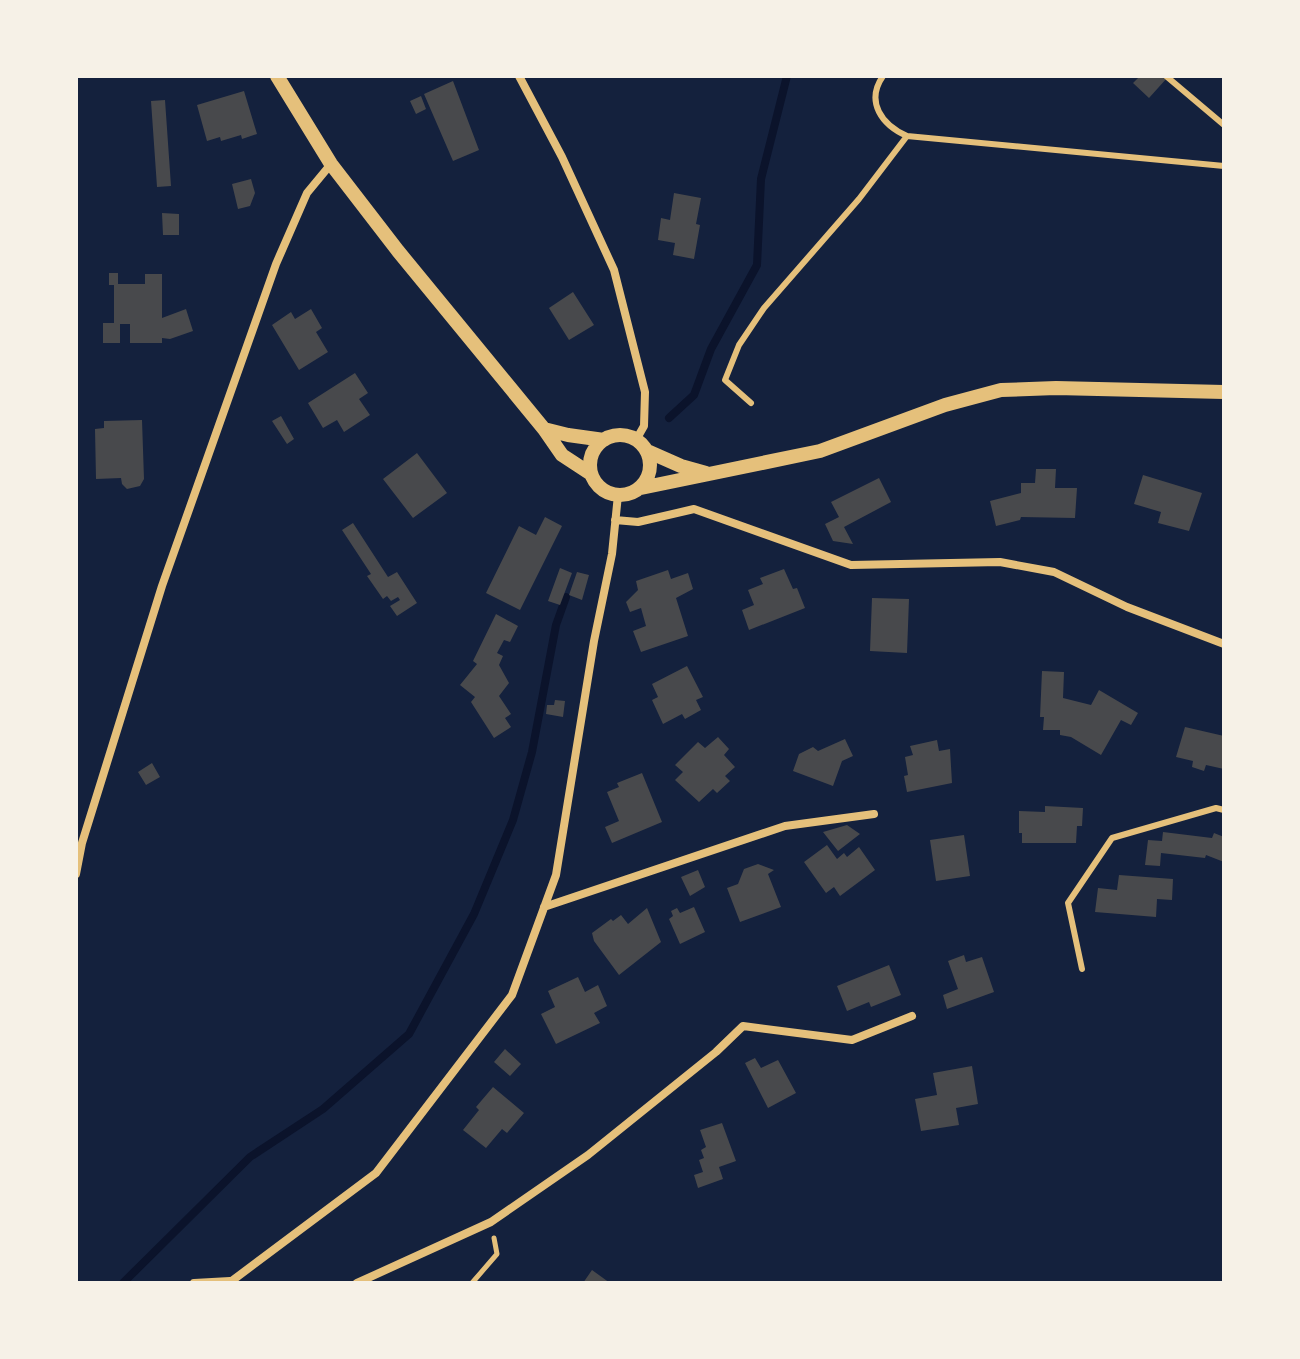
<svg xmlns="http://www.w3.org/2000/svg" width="1300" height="1359" font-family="'Noto Serif',serif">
<rect width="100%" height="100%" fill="#14213d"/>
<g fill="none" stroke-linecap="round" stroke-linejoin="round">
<path stroke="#0b132b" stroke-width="8" d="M669 418 694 395 711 349 757 265 761 179 787 76
M123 1283 250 1157 323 1109 409 1034 474 914 513 820 532 752 556 625 566 597"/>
</g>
<path fill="#48494c" d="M1140 76H1165L1167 78 1149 98 1133 83Z
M453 81 479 150 453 161 424 94Z
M244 91 257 134 242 139 241 135 221 141 220 137 207 141 197 105Z
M421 96 426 109 416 114 410 101Z
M165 100 171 186 157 187 151 101Z
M251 179 255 193 250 206 238 209 232 184Z
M674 193 701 198 696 224 700 225 694 259 673 255 675 243 658 240 661 218 670 220Z
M162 213 179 214V235H163Z
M109 273H118V284H145V274H162V318L186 309 193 331 170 339 162 338V343H130V324H120V343H103V323H114V285H109Z
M573 292 594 325 569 340 549 308Z
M311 309 322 328 316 332 328 352 299 370 272 325 291 312 295 319Z
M355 373 368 393 359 399 370 415 344 432 337 420 323 428 308 403Z
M281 416 294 439 287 444 272 421Z
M142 420 144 479 140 486 127 489 122 484 121 478 96 479 95 429 104 428V421Z
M417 453 447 493 413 518 383 479Z
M1036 469H1056L1055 488H1077L1075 518 1021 517 1020 520 996 526 990 501 1021 493V483H1035Z
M1143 475 1202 493 1189 531 1158 523 1161 512 1134 504Z
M879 478 891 502 844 527 853 544 833 541 825 524 839 517 831 502Z
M545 517 562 526 520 610 486 593 519 526 536 535Z
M353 523 388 577 397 572 417 603 397 616 390 606 400 600 398 597 391 601 387 596 383 599 367 576 371 574 342 530Z
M560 568 572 573 560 605 548 601Z
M784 569 793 589 797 588 805 608 749 630 742 610 754 605 748 590 763 584 760 578Z
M668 570 671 579 688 573 693 589 676 598 688 636 641 652 633 631 646 626 641 608 630 612 626 602 638 590 636 581Z
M577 572 589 575 582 600 569 595Z
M872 598 909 599 907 653 870 651Z
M496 614 518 626 510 642 504 640 497 653 503 656 499 665 509 683 499 696 511 714 505 718 511 727 494 738 471 702 475 697 460 685 477 664 473 661Z
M687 666 703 697 696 700 701 710 685 719 682 714 663 724 652 700 658 697 652 684Z
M1042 671 1064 672 1063 698 1091 705 1099 690 1138 713 1131 725 1121 720 1101 755 1071 737 1060 735V730H1043L1044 717H1040Z
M555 700 565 701 563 717 546 714 547 705H554Z
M1185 727 1224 736V769L1206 765 1204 771 1192 767 1193 761 1176 757Z
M718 737 729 749 724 755 735 767 725 776 730 781 717 793 713 789 699 802 675 780 683 772 675 765 698 742 705 748Z
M845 739 853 756 842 761 833 786 793 771 799 754 813 747 818 751Z
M937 740 939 751 950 749 952 783 907 792 904 776 908 775 905 757 913 755 910 746Z
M152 763 160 777 146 785 138 772Z
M642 773 662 822 612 843 605 827 619 821 607 792 619 787 617 783Z
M1045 806 1083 808 1082 826H1077L1076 843H1022V833H1019V811L1045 812Z
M847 825 860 834 838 851 823 832Z
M1163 832 1212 838 1214 833 1224 837V862L1206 855 1205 858 1161 853 1160 866 1145 865 1148 840 1162 841Z
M964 835 970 876 936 881 930 840Z
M827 845 837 859 844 853 847 857 859 847 875 870 840 896 834 887 826 893 804 862Z
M758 864 774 870 768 874 781 907 740 922 727 888 738 884 744 869Z
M698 870 705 887 690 896 681 877Z
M1119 875 1173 879 1172 900 1157 899 1156 917 1095 912 1098 888 1117 890Z
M694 907 705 932 680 944 669 919 673 916 671 911 677 908 680 913Z
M647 908 661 942 619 975 594 941 592 933 611 919 613 921 621 915 628 924Z
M964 955 966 962 982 957 994 992 947 1009 943 995 958 989 948 961Z
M889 965 901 995 871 1007 869 1002 847 1011 837 986Z
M578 977 585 992 598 985 607 1006 594 1013 600 1023 556 1044 541 1014 555 1007 548 991Z
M505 1049 521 1064 510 1076 494 1062Z
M755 1058 761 1068 778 1060 796 1093 768 1108 745 1063Z
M972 1066 978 1104 956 1108 959 1125 921 1131 915 1099 937 1095 933 1073Z
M493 1087 524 1113 507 1133 502 1129 486 1148 463 1130 479 1110 476 1107Z
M722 1123 736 1161 719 1167 723 1179 698 1188 694 1175 703 1172 699 1160 704 1158 701 1150 706 1147 700 1130Z
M592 1270 610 1283H583Z"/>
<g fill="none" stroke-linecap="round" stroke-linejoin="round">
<path stroke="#e5c07b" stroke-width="5" d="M472 1283 497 1254 494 1238"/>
<path stroke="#e5c07b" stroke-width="6" d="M883 76C865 102 882 125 907 136L1224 166
M1166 76 1224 125
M751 403 725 380 739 345 764 308 859 199 907 136
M1082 969 1068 903 1112 838 1216 808 1224 810"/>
<path stroke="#e5c07b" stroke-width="8" d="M519 76 562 157 614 270 645 392 644 426 636 440
M615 520 638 522 694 509 851 565 1000 562 1054 572 1127 607 1224 644
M76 874 82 843 162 586 276 264 307 193 331 164
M544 907 785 826 874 814
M194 1283 230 1281
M229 1283 376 1173 512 995 556 875 594 641 612 554 618 495
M357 1283 491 1222 588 1155 716 1052 743 1026 852 1040 912 1016"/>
<path stroke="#e5c07b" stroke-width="14" d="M277 76 331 164 398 251 544 429 562 455 591 474
M544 429 568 435 604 440
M590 465a30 30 0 1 1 60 0a30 30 0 1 1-60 0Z
M647 451 681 466 706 473
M641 488 820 451 945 405 1001 390 1056 388 1224 392"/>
</g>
<rect width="1300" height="1359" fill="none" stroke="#f6f1e7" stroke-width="156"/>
</svg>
